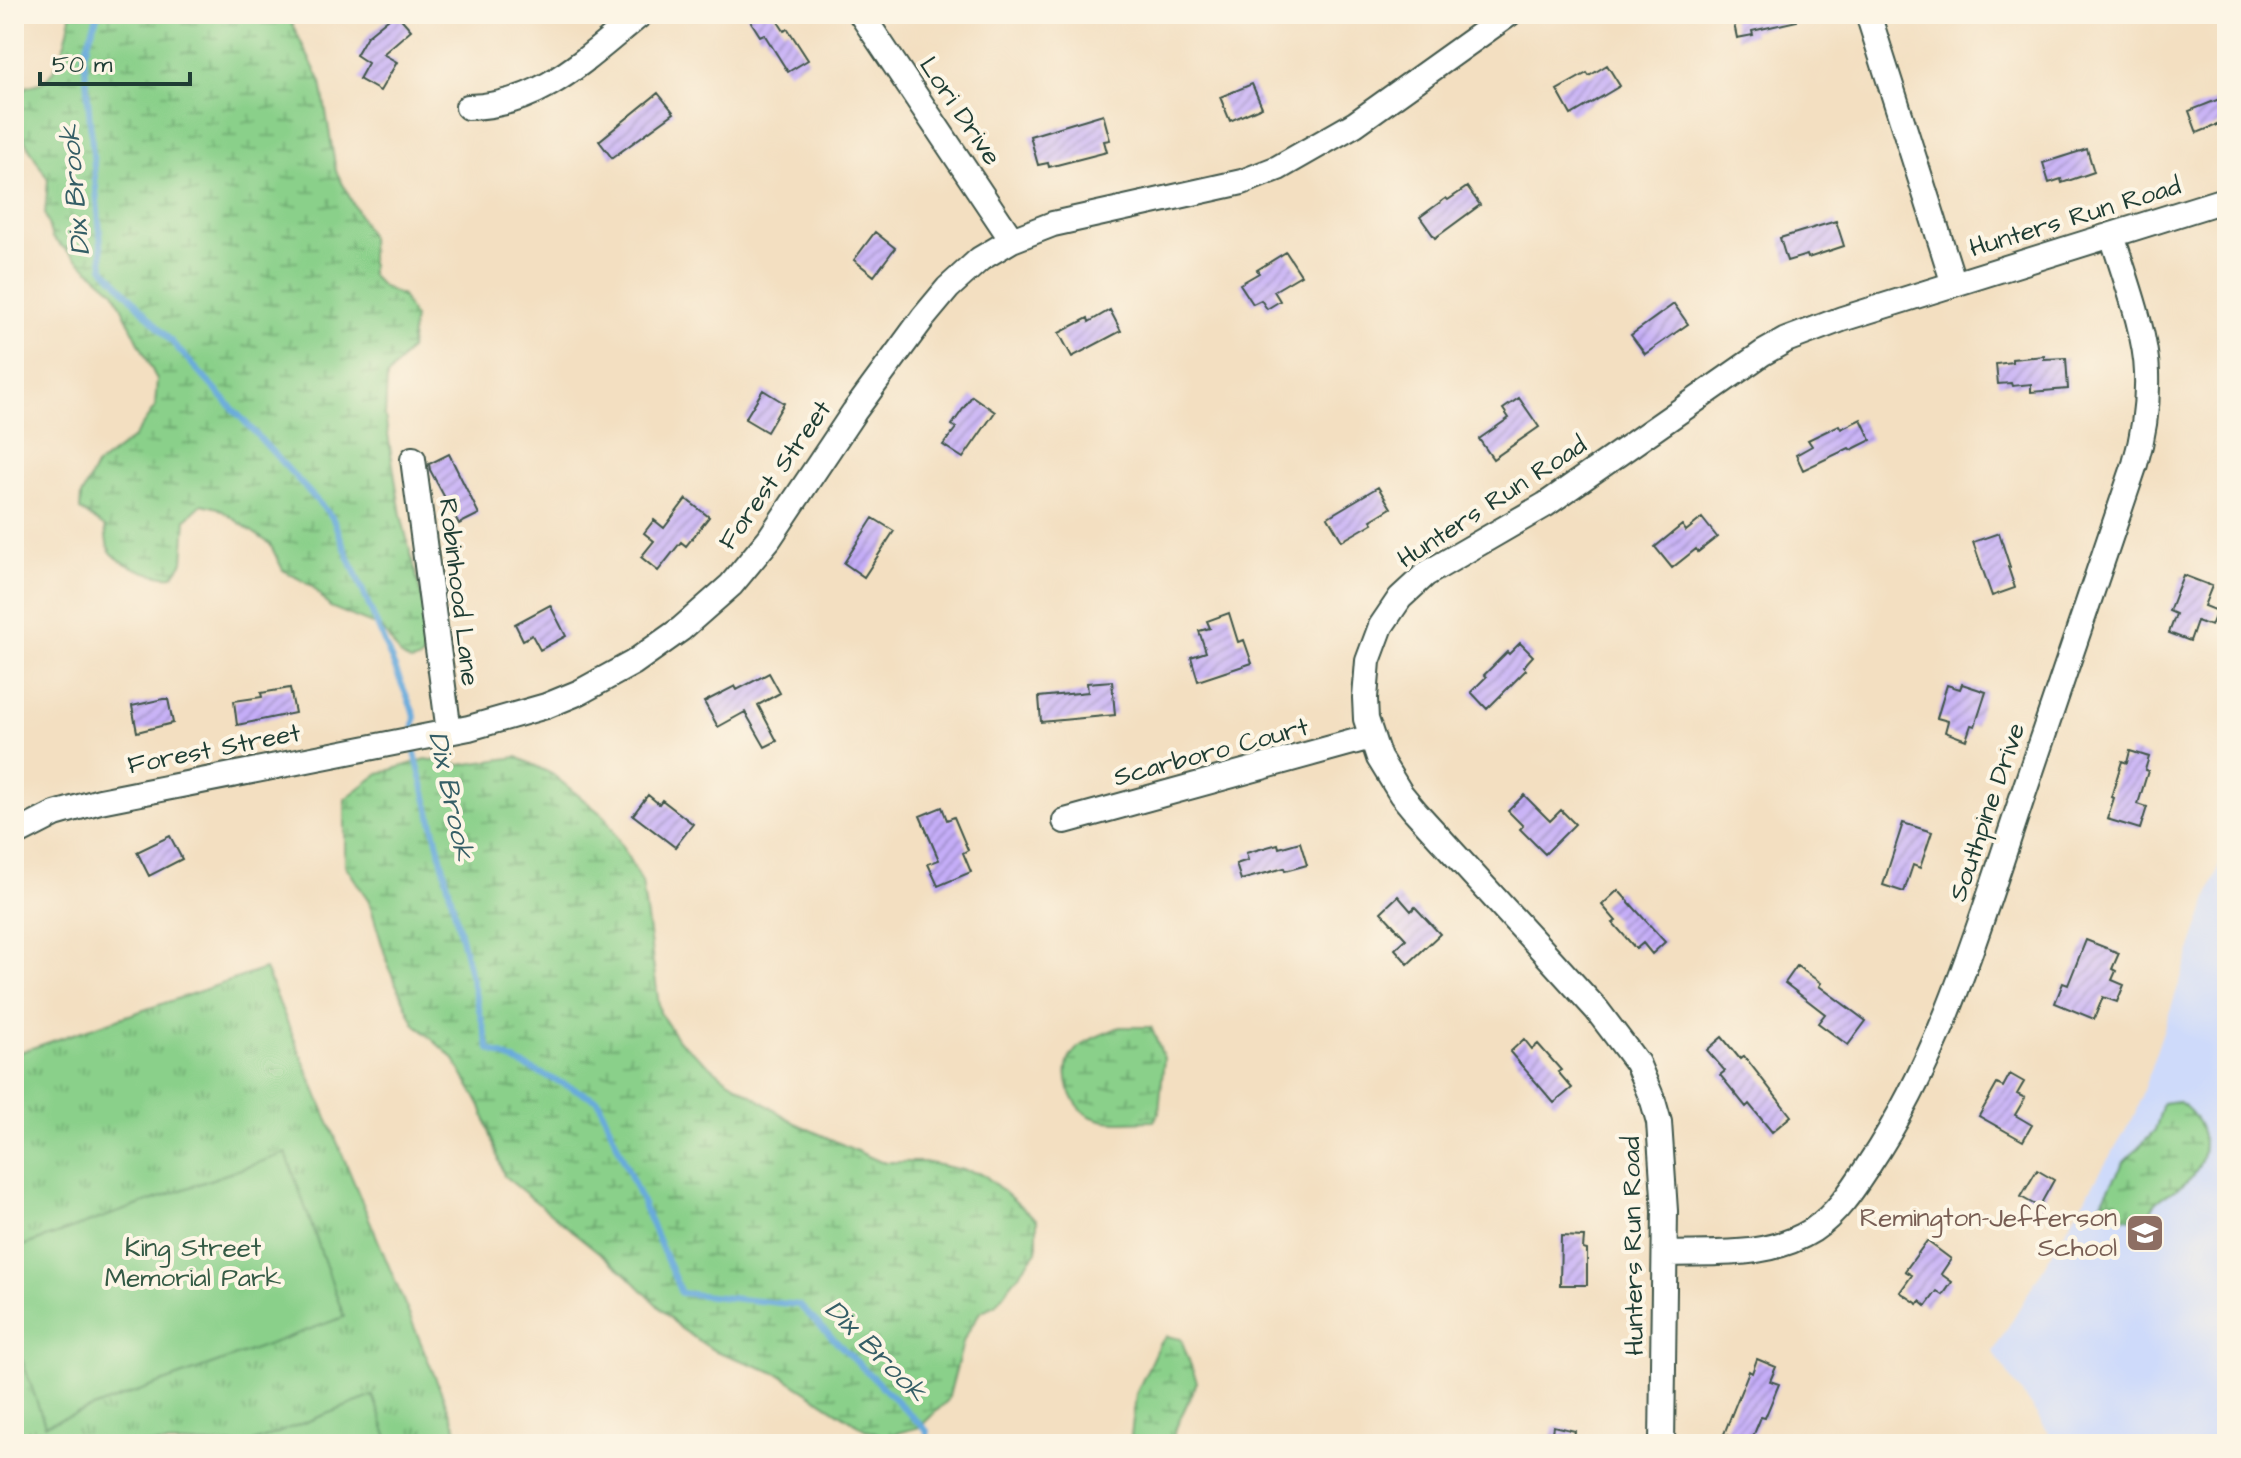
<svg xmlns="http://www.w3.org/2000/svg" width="2241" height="1458" font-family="'Architects Daughter',sans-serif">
<defs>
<pattern id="wetland-marsh" width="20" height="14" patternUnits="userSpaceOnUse" patternTransform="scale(2)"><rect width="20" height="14" fill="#8ad08a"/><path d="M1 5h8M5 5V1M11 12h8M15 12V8" fill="none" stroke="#70aa72"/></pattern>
<pattern id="park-tufts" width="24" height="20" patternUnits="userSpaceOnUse" patternTransform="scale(2)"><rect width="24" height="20" fill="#8ad08a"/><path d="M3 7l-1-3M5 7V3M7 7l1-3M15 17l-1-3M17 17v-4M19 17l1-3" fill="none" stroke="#70aa72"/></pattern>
<pattern id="building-hatch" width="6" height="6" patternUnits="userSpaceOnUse" patternTransform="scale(2)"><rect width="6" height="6" fill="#c5adf8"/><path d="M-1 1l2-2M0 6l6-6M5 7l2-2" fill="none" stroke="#9f8eca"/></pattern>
</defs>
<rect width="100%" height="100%" fill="#fcf5e5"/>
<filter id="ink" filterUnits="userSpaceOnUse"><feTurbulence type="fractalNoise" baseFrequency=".0125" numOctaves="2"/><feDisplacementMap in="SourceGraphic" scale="16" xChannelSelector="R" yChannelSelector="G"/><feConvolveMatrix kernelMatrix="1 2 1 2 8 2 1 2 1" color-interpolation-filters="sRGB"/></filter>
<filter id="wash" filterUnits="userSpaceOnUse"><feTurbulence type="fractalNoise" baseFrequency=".006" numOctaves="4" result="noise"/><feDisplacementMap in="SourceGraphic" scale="32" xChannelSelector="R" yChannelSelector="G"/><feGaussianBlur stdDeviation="1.8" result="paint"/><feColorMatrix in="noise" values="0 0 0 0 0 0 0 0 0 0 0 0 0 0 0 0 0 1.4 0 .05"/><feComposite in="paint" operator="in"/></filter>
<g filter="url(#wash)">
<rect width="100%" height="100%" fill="#f3dfc1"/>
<path fill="#cedafa" d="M2227 842V1444H2038L2049 1433 1993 1352 2135 1114Z"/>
<path fill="url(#wetland-marsh)" stroke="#54865f" stroke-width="2" d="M70 14H287L321 82 336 171 370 236 371 274 381 286 402 296 414 317 410 349 387 377 385 416 401 515 431 634 421 659 411 662 400 655 382 628 330 607 312 586 283 570 270 544 218 508 202 504 186 519 183 562 173 576C156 578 115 564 108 547 106 541 106 533 105 527L80 510 81 496 96 466 133 438 155 407 157 380 114 291 52 238 45 214 48 180 20 132 18 105 26 87C32 85 39 84 44 81 59 70 70 31 70 14Z
M517 757 552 774 605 817 642 882 660 1013 678 1040 724 1077 795 1123 881 1162H924L983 1174 1037 1220V1251L995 1305 980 1312 964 1339 948 1400 920 1427 885 1436 866 1430 779 1374 713 1350 680 1328 627 1275 504 1176 481 1106 453 1058 414 1023 390 971 369 901 345 865V799L378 774 426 759 460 765Z
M1120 1027H1151L1164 1058 1159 1112 1154 1121C1134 1121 1111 1125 1092 1117 1081 1112 1073 1100 1069 1089 1057 1048 1089 1040 1120 1027Z
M2177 1101C2207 1118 2214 1157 2187 1181 2178 1190 2164 1194 2156 1203 2152 1207 2149 1215 2147 1220L2111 1215 2101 1203 2124 1162 2155 1131 2163 1103Z
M1167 1336 1181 1339 1197 1382 1174 1432V1444H1130L1136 1394 1159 1344Z"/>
<path fill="url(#park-tufts)" stroke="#54865f" stroke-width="2" d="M265 969 463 1444H14V1054Z"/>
<path fill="#8ad08a" stroke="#54865f" stroke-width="2" d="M286 1153 344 1317 45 1425 14 1337V1249Z
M373 1396 390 1444H249Z"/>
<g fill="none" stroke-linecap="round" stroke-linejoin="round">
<path stroke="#68aadc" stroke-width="6" d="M98 14 84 54 103 267 332 517 415 716 413 734
M413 745 489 1049 598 1100 681 1293 799 1305 927 1431 928 1444"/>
</g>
<g id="blocks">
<path fill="url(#building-hatch)" d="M394 14H397L411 30 383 54 397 62 380 91 359 79 368 63 356 55 367 36Z
M746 14H773L784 31 788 29 808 60 788 72 764 34 760 36Z
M1732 14H1797V21L1752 31 1753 35 1737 38Z
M1607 65 1620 86 1571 115 1557 90 1587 73 1589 76Z
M1252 84 1262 107 1230 121 1220 97Z
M658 93 674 113 612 158 599 141Z
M2227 96V121L2197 133 2189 111Z
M1103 114 1110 140 1104 141 1107 152 1049 167 1048 163 1038 165 1030 136Z
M2087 149 2094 172 2062 183 2061 179 2049 183 2043 163Z
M1467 187 1480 205 1435 238 1420 217 1446 198 1448 200Z
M1836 221 1844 246 1808 258 1807 255 1787 261 1780 238Z
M875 232 895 248 874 276 854 260Z
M1286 252 1301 275 1274 291 1280 301 1267 309 1261 300 1253 304 1240 284 1259 273 1257 270Z
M1674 304 1688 324 1645 354 1631 335Z
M1110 310 1121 331 1072 357 1059 333 1088 318 1089 322Z
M2044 356V359L2066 358 2068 389 2031 392V384L2012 386 2011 383 1998 384 1996 364 2012 362V359Z
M763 390 784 403 767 432 745 419Z
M972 396 995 412 963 458 943 445 956 428 952 425Z
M1519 398 1539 427 1493 459 1479 439 1509 418 1503 409Z
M1861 419 1871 440 1851 450 1849 448 1803 470 1796 455 1812 446 1808 440 1839 425 1841 429Z
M449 454 479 514 459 524 430 470 429 464Z
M1378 487 1391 508 1371 520 1373 523 1342 541 1328 517Z
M686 499 709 517 686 546 681 542 658 571 641 557 654 541 644 533 654 520 664 528Z
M873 518 894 531 864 577 844 563Z
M1702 518 1717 537 1698 552 1696 549 1672 568 1655 547 1682 525 1686 531Z
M1999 533 2010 567H2008L2015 588 1992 596 1973 542Z
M2183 575 2212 586 2204 606 2217 611 2211 626 2197 621 2190 641 2169 633 2176 614 2169 611Z
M550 605 566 636 540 650 532 635 523 640 515 624Z
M1229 613 1238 642 1244 640 1252 663 1198 681 1191 657 1206 652 1199 631 1210 628 1207 621Z
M1520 643 1533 656 1523 667 1526 670 1487 709 1471 692 1486 677 1484 675 1507 652 1509 654Z
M769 673 780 693 758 705 777 741 765 747 745 712 718 727 704 702 735 686 737 690Z
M1112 681 1115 715 1041 722 1039 697 1088 692 1087 683Z
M1962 684 1986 692 1975 726 1971 725 1966 740 1945 732 1948 721 1937 718 1947 685 1960 689Z
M290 688 295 713 237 725 234 701 262 697 261 693Z
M163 699H168L173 723 137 732 132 706Z
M2130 751 2149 757 2145 770 2148 771 2138 804 2147 807 2140 829 2107 819 2114 798 2111 797 2122 761 2127 763Z
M648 795 659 804 662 800 693 824 675 847 633 815Z
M1524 795 1550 821 1561 810 1575 824 1545 854 1520 829 1523 826 1508 811Z
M942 807 947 820 954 817 968 850 963 853 971 872 938 886 928 864 939 860 920 816Z
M1903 823 1932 832 1920 868 1913 865 1904 892 1883 885Z
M170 836 182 859 149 876 137 852Z
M1300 842 1307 865 1285 871 1284 868 1241 880 1236 864 1248 860 1246 853 1278 844 1279 848Z
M1618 890 1665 942 1652 954 1643 943 1636 949 1613 923 1616 921 1602 905Z
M1398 896 1411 911 1415 907 1440 934 1408 964 1395 949 1406 939 1381 912Z
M2086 940 2119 953 2112 969 2116 971 2112 980 2124 985 2117 1002 2103 997 2094 1019 2055 1003 2063 983 2068 985Z
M1797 966 1821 983 1819 986 1866 1021 1848 1045 1818 1023 1825 1014 1785 983Z
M1722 1037 1740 1059 1744 1056 1791 1116 1772 1132 1749 1104 1746 1107 1720 1075 1725 1071 1707 1050Z
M1524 1039 1532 1049 1538 1044 1561 1070 1558 1072 1572 1088 1554 1103 1510 1052Z
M2010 1074 2024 1082 2017 1094 2025 1098 2015 1115 2032 1125 2023 1141 1979 1116 1997 1084 2003 1087Z
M2037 1170 2054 1180 2039 1207 2021 1197Z
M1561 1236 1584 1237 1583 1249 1587 1250V1285H1560Z
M1927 1241 1951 1259 1941 1274 1952 1282 1943 1295 1937 1291 1926 1306 1920 1301 1918 1304 1900 1292 1912 1275 1905 1271Z
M1757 1359 1776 1367 1770 1381 1779 1384 1765 1418 1761 1417 1750 1444H1747L1724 1434 1749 1371 1752 1373Z
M1553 1426 1575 1431 1573 1444H1550Z"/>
</g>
</g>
<g filter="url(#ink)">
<use href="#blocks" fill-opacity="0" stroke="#3f5549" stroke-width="2"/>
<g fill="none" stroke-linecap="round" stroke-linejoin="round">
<g stroke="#3f5549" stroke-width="28">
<path id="minor" d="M861 14 1012 240
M1868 14 1954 284
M468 107C542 106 587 57 641 14
M413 459 449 732
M1065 821 1371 737
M14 835 55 814 100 801 469 728 546 706 580 692 633 663 681 629 731 585 769 539 854 412 923 318 948 288 980 259 1012 240 1053 224 1242 182 1278 168 1355 124 1509 14
M1665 1254C1716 1252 1769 1258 1813 1230 1837 1214 1853 1189 1868 1166 1945 1051 1982 916 2026 786 2062 679 2099 571 2135 464 2144 434 2148 404 2147 373 2146 332 2124 275 2112 235
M1662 1444 1665 1211 1659 1122 1653 1101 1637 1063 1597 1010 1415 811 1401 794 1379 758 1366 719 1365 698 1368 661 1381 626 1400 598 1426 574 1545 505 1763 353 1786 340 1842 319 2227 199"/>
</g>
<use href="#minor" stroke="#fff" stroke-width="24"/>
</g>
</g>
<defs>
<g id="school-square" transform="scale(2)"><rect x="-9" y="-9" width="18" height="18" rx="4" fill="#8d6e63" stroke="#fcf5e5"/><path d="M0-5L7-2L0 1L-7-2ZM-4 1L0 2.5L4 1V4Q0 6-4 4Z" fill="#fff"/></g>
</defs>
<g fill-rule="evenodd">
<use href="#school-square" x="2145" y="1233"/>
</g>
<g text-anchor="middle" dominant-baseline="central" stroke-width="8" stroke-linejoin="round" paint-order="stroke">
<g font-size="26" fill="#1f3d34" stroke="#fcf5e5">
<text transform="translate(960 111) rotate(56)">Lori Drive</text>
<text transform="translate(2075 217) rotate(-17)">Hunters Run Road</text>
<text transform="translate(775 475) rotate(-55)">Forest Street</text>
<text transform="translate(1492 502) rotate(-33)">Hunters Run Road</text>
<text transform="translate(459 592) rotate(83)">Robinhood Lane</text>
<text transform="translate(214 749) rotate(-11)">Forest Street</text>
<text transform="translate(1211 752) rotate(-15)">Scarboro Court</text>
<text transform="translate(1987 812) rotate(-71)">Southpine Drive</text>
<text transform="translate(1633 1246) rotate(-91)">Hunters Run Road</text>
</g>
<g font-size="26" fill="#785e54" stroke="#fcf5e5" text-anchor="end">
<text x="2117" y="1218">Remington-Jefferson<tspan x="2117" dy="30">School</tspan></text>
</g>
<g font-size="26" fill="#345a45" stroke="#fcf5e5">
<text x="193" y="1248">King Street<tspan x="193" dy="30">Memorial Park</tspan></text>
</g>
<g font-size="28" font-style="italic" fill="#355e66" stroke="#fcf5e5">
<text transform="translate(75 190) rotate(-95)">Dix Brook</text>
<text transform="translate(451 796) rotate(78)">Dix Brook</text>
<text transform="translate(876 1351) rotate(45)">Dix Brook</text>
</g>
</g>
<rect width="2241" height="1458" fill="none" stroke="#fcf5e5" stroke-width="48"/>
<path d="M40 72v12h150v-12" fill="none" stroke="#1f3d34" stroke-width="4"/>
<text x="52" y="72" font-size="24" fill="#1f3d34" stroke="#fcf5e5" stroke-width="6" paint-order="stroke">50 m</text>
</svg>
